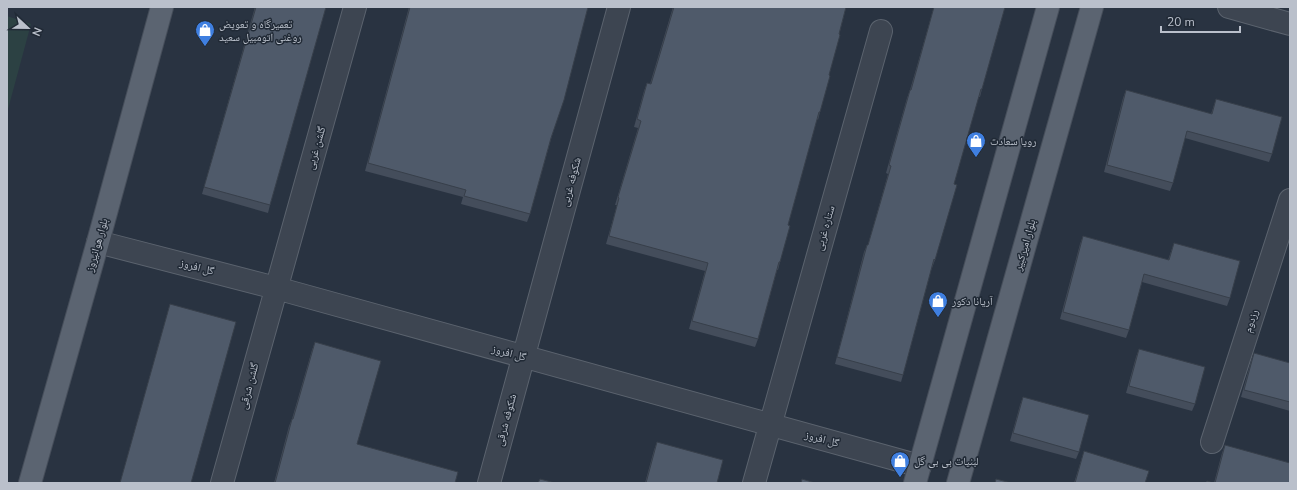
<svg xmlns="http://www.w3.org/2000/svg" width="1297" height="490" font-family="'Nunito Sans','Noto Naskh Arabic',sans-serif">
<rect width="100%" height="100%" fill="#293341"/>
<path fill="#2c4143" d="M7 16 31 24 7 113Z"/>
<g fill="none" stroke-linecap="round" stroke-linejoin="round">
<g stroke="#5b636e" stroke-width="24">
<path id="minor" d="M1229 7 1290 24
M98 242 276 288 920 466
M1212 442 1290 200
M222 483 355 7
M489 483 619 7
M754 483 881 31"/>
</g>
<g stroke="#464e5a" stroke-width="24">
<path id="major" d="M30 483 98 242 162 7
M915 483 1048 7
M958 483 1092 7"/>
</g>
<use href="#minor" stroke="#3d4551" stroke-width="22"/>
<use href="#major" stroke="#5b6471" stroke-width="22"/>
</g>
<path fill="#444d5b" d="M255 7H326L270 205 268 213 202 194Z
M409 7H588L530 214 527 222 461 204 463 197 365 171Z
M673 7H846L820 112 818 120 817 119 788 225 780 262 778 270H777L758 339 755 347 689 329 705 271 606 244 617 205H615L638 128 634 127 644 91 647 83 650 84Z
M934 7H1005L982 89 980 97H978L954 184 935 260 932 268V267L903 375 901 382 835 364 864 252 867 245H868L888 174 886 173 896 137 907 98 910 90Z
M1126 90 1211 114 1216 99 1272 154 1269 162 1185 138 1173 183 1170 191 1104 172 1123 98Z
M1083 236 1168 260 1174 243 1230 298 1227 306 1142 282 1129 330 1126 338 1060 319 1080 244Z
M170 304 191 483H120L168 311Z
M315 342 357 444 455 483H274L289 426 292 419 312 350Z
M1139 349 1195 404 1192 411 1126 393 1136 357Z
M1254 353 1290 363V411L1241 397 1251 361Z
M1023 397 1079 452 1076 459 1010 441 1020 405Z
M657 442 717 483H645L654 450Z
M1225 445 1290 483H1214L1222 453Z
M1084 451 1145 483H1074Z"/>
<path fill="#4f5a6a" stroke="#373f4a" d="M256 7H326L270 205 204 187Z
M410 7H588L564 100 551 138 530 214 464 196 466 190 368 163Z
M674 7H846L839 34 840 35 829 75 830 76 820 112H819L788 225 790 226 780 262H779L758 339 692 321 708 263 609 236 619 198 618 197 641 121 637 119 647 83 651 84Z
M934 7H1005L982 89H981L954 184 957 185 935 260 934 259 903 375 837 357 867 245H868L891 166 889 165 899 129 910 90H911Z
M1126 90 1212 114 1216 99 1282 117 1272 154 1187 131 1173 183 1107 165Z
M1083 236 1169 260 1174 243 1240 261 1230 298 1144 274 1129 330 1063 312Z
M170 304 236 322 191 483H120Z
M315 342 381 361 357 444 458 472 455 483H275L292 419H293Z
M1139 349 1205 367 1195 404 1129 386Z
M1254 353 1290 363V402L1244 390Z
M1023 397 1089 415 1079 452 1013 433Z
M657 442 723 460 717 483H646Z
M1225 445 1290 463V483H1215Z
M1084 451 1149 471 1145 483H1075Z
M540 479 555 483H538Z
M802 479 815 483H801Z
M996 479 1011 483H995Z
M1207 481 1213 483H1206Z"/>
<defs>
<g id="shop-pin" transform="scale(1)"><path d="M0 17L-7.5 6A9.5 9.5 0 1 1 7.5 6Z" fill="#3f7fe0" stroke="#212a36"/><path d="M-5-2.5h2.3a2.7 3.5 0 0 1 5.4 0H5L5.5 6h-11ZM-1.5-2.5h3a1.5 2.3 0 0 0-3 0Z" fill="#fff"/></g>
</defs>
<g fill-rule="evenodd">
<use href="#shop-pin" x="205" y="30"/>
<use href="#shop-pin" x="976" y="141"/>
<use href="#shop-pin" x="938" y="301"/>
<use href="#shop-pin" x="900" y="461"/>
</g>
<g text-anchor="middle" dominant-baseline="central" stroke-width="3" stroke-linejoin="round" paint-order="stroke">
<g font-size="11" fill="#bac0cb" stroke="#212a36" text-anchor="start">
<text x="219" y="24">تعمیرگاه و تعویض<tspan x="219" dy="13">روغنی اتومبیل سعید</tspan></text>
<text x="990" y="141">رویا سعادت</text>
<text x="952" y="301">آریانا دکور</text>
<text x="914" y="461">لبنیات بی بی گل</text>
</g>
<g font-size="11" fill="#bac0cb" stroke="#212a36">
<text transform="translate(316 148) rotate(-74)">گلشن غربی</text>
<text transform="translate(571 182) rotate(-75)">شکوفه غربی</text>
<text transform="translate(825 228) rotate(-74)">ستاره غربی</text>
<text transform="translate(97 245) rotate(-74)">بلوار هوانیروز</text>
<text transform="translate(1025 245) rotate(-74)">بلوار امیرکبیر</text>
<text transform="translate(197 267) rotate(15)">گل افروز</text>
<text transform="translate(1251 321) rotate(-72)">رزدوم</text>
<text transform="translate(509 353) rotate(15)">گل افروز</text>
<text transform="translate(249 386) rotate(-75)">گلشن شرقی</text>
<text transform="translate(506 420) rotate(-75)">شکوفه شرقی</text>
<text transform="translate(822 439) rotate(15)">گل افروز</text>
</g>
</g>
<rect width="1297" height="490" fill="none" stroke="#bac0cb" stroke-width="16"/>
<g transform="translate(28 28) rotate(112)" stroke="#212a36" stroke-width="3" paint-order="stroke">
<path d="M0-3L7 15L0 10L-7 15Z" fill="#bac0cb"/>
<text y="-6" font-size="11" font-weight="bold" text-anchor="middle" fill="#bac0cb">N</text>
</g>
<path d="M1161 26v6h79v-6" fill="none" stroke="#bac0cb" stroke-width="2"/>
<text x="1167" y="26" font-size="12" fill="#bac0cb" stroke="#212a36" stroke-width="3" paint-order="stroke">20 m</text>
</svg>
